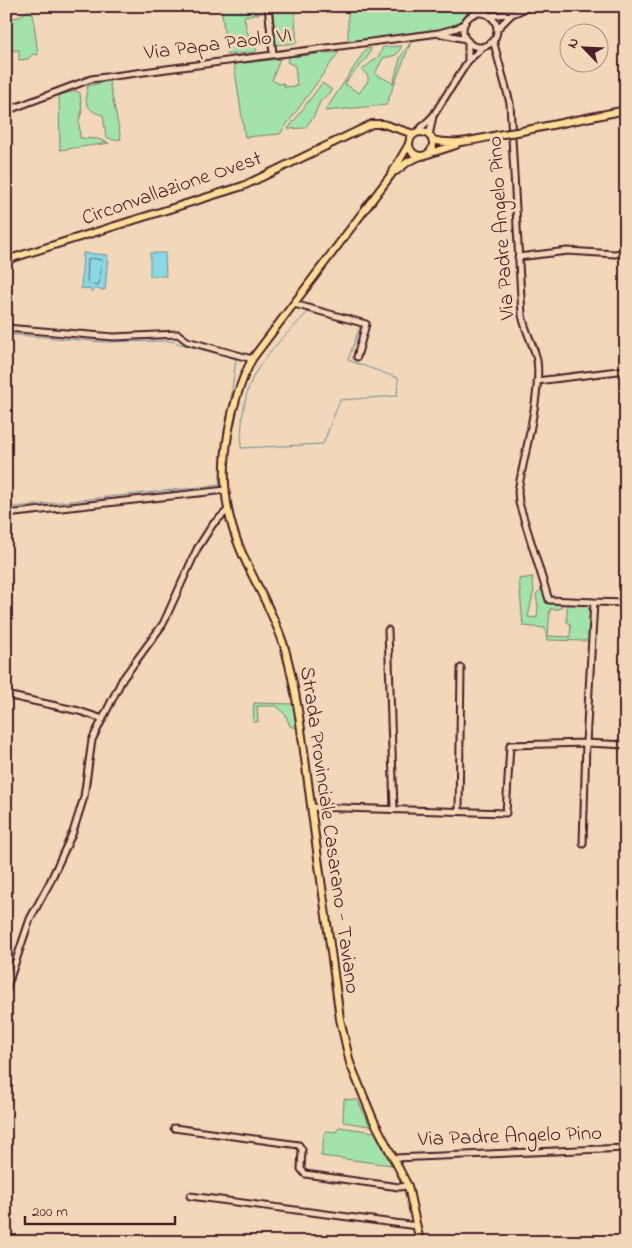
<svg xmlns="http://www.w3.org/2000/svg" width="632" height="1248" font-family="'Indie Flower',sans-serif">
<rect width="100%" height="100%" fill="#f2d7b9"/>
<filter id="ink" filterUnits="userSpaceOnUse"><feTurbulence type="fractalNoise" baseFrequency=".02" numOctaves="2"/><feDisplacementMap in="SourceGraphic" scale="10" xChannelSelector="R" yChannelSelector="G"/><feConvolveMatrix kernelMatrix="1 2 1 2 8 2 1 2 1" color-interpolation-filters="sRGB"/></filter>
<g filter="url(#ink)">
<path fill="#a2e3ac" stroke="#76816c" d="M221 6H262L263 13 244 16 247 32 257 50 255 52 227 55Z
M272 6H294L297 43 276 45Z
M348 6H474L465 19 452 28 350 42 348 41Z
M32 7 38 55 33 54 28 59 19 60V50L6 51V19L19 17Z
M411 42 386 105 325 111 366 49 371 48C368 62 353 70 345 84L359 93 368 81V76L362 70 379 56 383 47 402 46 396 55 383 58 375 74 393 83 401 56Z
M339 52 280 134 245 137 234 64 280 59 272 80 279 84 284 83V87L297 86 295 66 287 62 289 57Z
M109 81 121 139 113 140 106 137 103 115C87 112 83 101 88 86Z
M322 83 332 90 320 102 314 116 305 128 288 129Z
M76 91 80 93 82 111 79 120 80 138 98 139 109 143 60 150 59 95Z
M533 577 532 583 534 589 528 617 537 618 538 607 536 594 543 588 547 603 562 604 560 609H550L548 636 570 637 571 625 567 622V604L586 605 590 611 588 641 547 640 545 628 523 626 519 579Z
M254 703 293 704 297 726 295 728 290 726 286 716 277 706H257L258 722H253Z
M344 1099 358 1100 370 1126 343 1122Z
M339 1127 375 1132 391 1165 321 1156 325 1131 336 1132Z"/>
<path fill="#89d9e4" stroke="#708f9a" d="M83 253 108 255 105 290 96 289 92 292 90 289 81 288Z
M150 253H165L166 276H150Z"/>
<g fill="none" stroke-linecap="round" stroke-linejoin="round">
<path stroke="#636975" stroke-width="1" d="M91 258 102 260 99 284 93 285 87 282 88 260Z"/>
<path stroke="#708f9a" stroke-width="1" d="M308 312 360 326 348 360 398 378 397 396 340 400 323 444 241 448C241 425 243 398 253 377 266 352 289 332 308 312Z
M6 334 104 342 170 341 236 359 229 413
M6 508 219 485 222 464"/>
<g stroke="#4a1f2b" stroke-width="9">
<path id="minor" d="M268 6 273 54
M463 30a17 17 0 1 1 34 0a17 17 0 1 1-34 0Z
M490 16 515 13 531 6
M497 29 512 14
M442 34 466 39
M493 40 510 103 522 315C525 330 532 342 536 356 544 383 523 460 518 491L519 503 549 600 594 602 586 743 626 745
M468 41V61
M6 111 91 79 439 33 457 28 465 23
M416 133 433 116 468 61 484 46
M429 136 433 116
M518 257 568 251 615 254 626 252
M294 304 366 324 357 357
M6 328 114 337 178 334 187 341 252 359
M537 381 626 370
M6 514 226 490
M594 602 626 603
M388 630 394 809
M6 695 79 711 103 719
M311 807 506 813 510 745 586 743 583 844
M459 811 461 668
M6 990 30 919 49 884 73 832 84 797 92 740 122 680 163 624 197 549 213 524 228 510
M174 1128 299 1145 302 1150 301 1169 305 1174 399 1187 408 1186
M395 1158 626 1148
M190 1196 417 1226"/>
</g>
<g stroke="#4a1f2b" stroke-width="10">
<path id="major" d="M517 132 626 110
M409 144a12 12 0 1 1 24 0a12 12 0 1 1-24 0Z
M432 140C456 146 479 139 503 134
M409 144 391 175 252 359C230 401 219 462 228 509 237 559 271 601 285 649 299 700 304 753 311 805 320 877 331 948 340 1019L350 1063 373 1119 408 1186 420 1242
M428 154 456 145
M396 171 409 161 421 156
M6 260 243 186 372 124H383L414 134"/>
</g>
<use href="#minor" stroke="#f2d7b9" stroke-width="5"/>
<use href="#major" stroke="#fedd96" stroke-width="6"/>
<g stroke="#4a1f2b" stroke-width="10" stroke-linecap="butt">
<path id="major-bridge" d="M503 134 517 132"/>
</g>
<use href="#major-bridge" stroke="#fedd96" stroke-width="6"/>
</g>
</g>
<g text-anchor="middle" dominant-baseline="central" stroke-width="5" stroke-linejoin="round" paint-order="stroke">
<g font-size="21" fill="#4a1f2b" stroke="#f2d7b9">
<text transform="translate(218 45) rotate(-7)">Via Papa Paolo VI</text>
<text transform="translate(172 189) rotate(-19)">Circonvallazione Ovest</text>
<text transform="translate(502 228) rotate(-94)">Via Padre Angelo Pino</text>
<text transform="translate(329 830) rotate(82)">Strada Provinciale Casarano - Taviano</text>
<text transform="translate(510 1137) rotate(-2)">Via Padre Angelo Pino</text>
</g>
</g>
<rect width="632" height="1248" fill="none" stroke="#f2d7b9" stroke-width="25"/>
<rect x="12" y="12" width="607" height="1223" fill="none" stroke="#4a1f2b" stroke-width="2" filter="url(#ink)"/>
<g transform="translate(584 48) rotate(294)"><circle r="24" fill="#f2d7b9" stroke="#af8d80"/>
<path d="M0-4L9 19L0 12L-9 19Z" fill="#4a1f2b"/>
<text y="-8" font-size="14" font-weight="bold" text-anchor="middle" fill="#4a1f2b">N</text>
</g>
<path d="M25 1216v8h150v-8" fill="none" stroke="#4a1f2b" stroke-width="2.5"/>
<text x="32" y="1216" font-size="15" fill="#4a1f2b" stroke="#f2d7b9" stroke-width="4" paint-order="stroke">200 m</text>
</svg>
